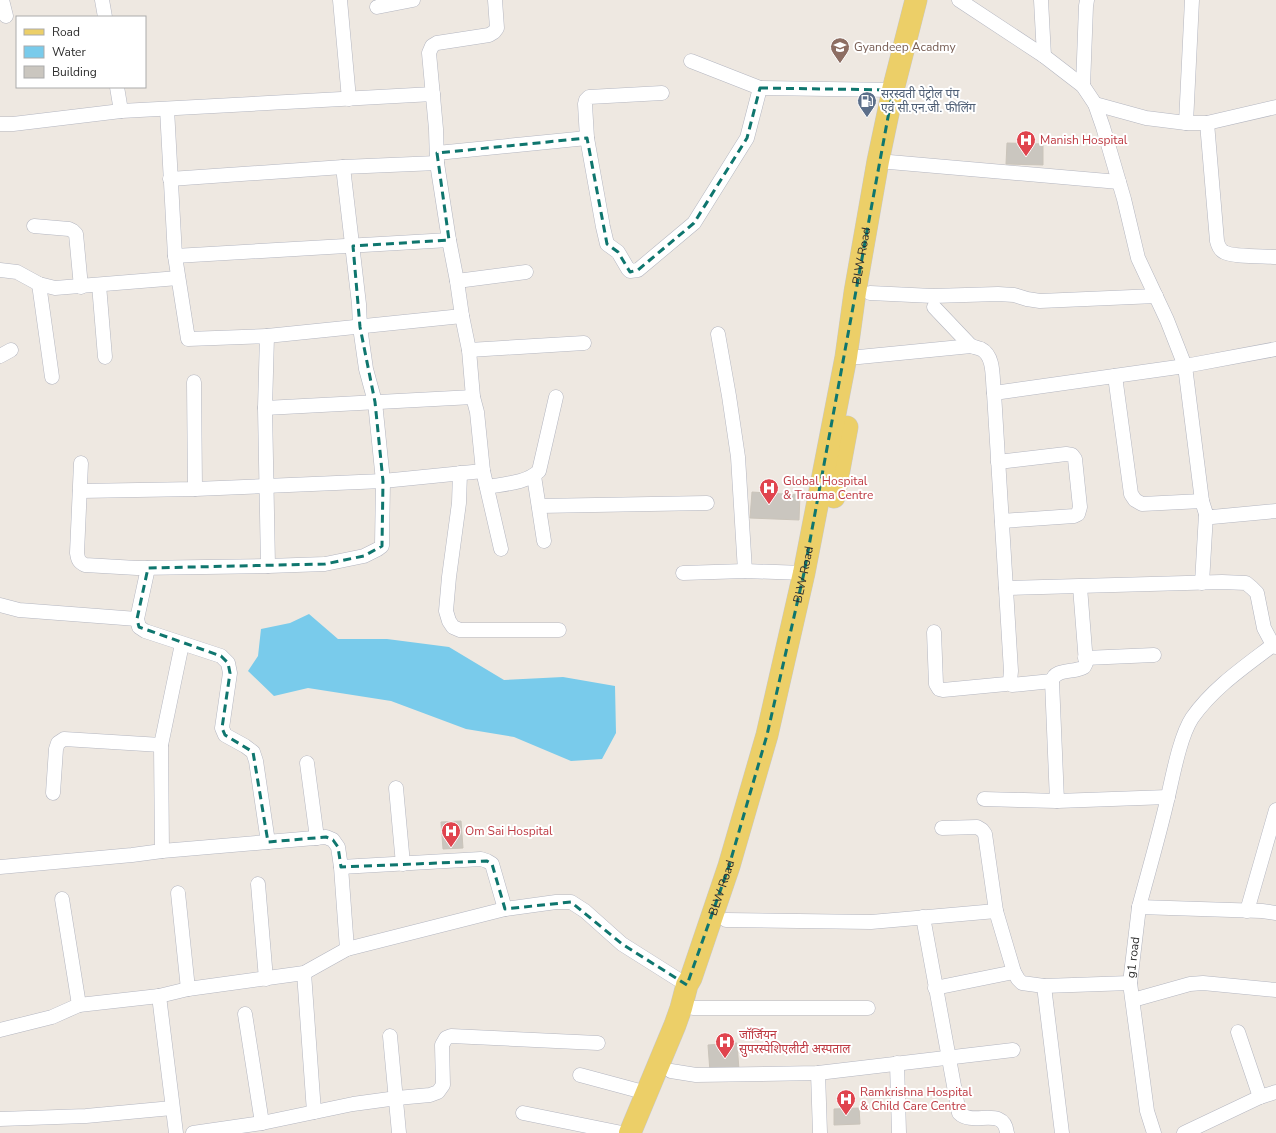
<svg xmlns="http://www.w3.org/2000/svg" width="1276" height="1133" font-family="'Nunito Sans','Noto Sans Devanagari',sans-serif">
<rect width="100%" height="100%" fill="#eee8e1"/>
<path fill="#79cbeb" d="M309 614 338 639H387L449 647 504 680 563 677 615 686 616 733 602 759 571 761 514 737 466 729 391 701 308 688 274 696 248 671 258 656 261 629 290 623Z"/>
<path fill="#cac6bf" stroke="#cac4ba" d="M1007 143 1043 144V165L1006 164Z
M752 492 800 495 799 520 750 518Z
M461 821 463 848 443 849 441 822Z
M737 1043 739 1070 710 1072 708 1045Z
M859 1108 860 1124 834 1125V1109Z"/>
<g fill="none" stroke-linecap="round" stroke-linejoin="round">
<g stroke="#b4b6c0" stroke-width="15">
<g id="minor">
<path d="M2 0 6 16"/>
<path d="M102 0 105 17"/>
<path d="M340 0 349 99"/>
<path d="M495 0 497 28 494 32 489 35 437 43 432 46 429 53 436 129 437 163 449 240 457 281 462 316 469 350 473 397 477 412 483 471 501 549"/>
<path d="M959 0 1044 56 1083 86 1095 104 1103 127 1124 199 1138 258 1167 320 1185 366 1202 501 1206 514 1212 517 1276 511"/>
<path d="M1041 0 1044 56"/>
<path d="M377 7 413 0"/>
<path d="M691 61 760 88 893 90"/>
<path d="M1083 86 1086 6 1087 0"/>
<path d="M117 87 121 111"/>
<path d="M662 93 589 97 586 100 585 104 587 138 603 227 607 244 618 252 628 269 630 271 638 270 694 223 747 138 760 88"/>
<path d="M1095 104 1146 118 1186 123H1207L1276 107"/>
<path d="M167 109 175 256 188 339 267 336 265 408 268 566"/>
<path d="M1186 123 1192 0"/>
<path d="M1207 123 1217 241C1218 245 1220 250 1224 252 1232 257 1265 256 1276 257"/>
<path d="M0 124H13L121 111 433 94"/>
<path d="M437 153 587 138"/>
<path d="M878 161 1119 182"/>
<path d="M170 179 343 167 437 163"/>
<path d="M34 226 69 229 73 231 76 234 81 287"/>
<path d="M175 256 449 240"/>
<path d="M0 270 17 272 39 284 55 288 178 278"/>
<path d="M457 281 526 272"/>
<path d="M39 284 52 377"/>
<path d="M99 285 105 357"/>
<path d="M870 293 933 296 998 294 1014 295 1027 299 1040 301 1156 296"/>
<path d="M934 307 971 346"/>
<path d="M718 334 729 396 738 457 745 571"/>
<path d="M267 336 462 316"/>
<path d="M469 350 584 343"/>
<path d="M0 356 11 350"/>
<path d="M846 357H859L971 346C974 347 978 348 981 349 995 356 992 379 994 393L1011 671 1010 681 1006 684 943 690 939 689 936 684 934 632"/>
<path d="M1115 376 1131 494 1135 500 1142 504 1202 501"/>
<path d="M194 382 195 489"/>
<path d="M994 393 1185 366 1276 349"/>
<path d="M265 408 473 397"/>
<path d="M998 462 1066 454 1072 455 1075 459 1080 507 1078 514 1074 516 1002 521"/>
<path d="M81 463 77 553C78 560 79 562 85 565L137 568 268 566 325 564 364 556 378 549 382 546 383 481 375 402 366 369 360 327 359 304 343 167"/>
<path d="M460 473 459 503 449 577 446 611 449 621 453 627 460 630H559"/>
<path d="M534 476 544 541"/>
<path d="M487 487C503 484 527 483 539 471L556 397"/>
<path d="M80 491 195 489 383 481 483 471"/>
<path d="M539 506 707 503"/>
<path d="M148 568 137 619 139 627 145 631 221 656 228 663 230 673 222 728 225 735 245 746 253 752 256 761 268 842"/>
<path d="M683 573 745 571 804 573"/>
<path d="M1202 583 1206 514"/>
<path d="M1006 588 1222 582 1246 583 1252 588 1257 593 1264 628 1273 645 1276 647"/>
<path d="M0 605 19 610 137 619"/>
<path d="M1085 658 1154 655"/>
<path d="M1012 685 1052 681"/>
<path d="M307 763 317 838"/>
<path d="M396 788 403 864"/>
<path d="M53 793 56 749 58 743 64 739 161 745"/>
<path d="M984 799 1057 801 1168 797"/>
<path d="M1057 801 1052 681C1055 668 1075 673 1084 667L1086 663 1080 587"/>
<path id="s1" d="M942 828 977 827 982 830 985 834 996 911 1014 972 1018 979 1022 983 1044 986 1130 983 1139 907 1262 911 1276 913"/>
<path d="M162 851 161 745 182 644"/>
<path d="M0 867 132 855 162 851 326 837 333 840 338 847 341 867 347 949"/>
<path d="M341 867 481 859 487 861 492 864 505 909"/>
<path d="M258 884 266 979"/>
<path d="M178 893 188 989"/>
<path d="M62 899 79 1005"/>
<path d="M1139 907C1148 873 1158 839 1166 805 1172 781 1179 738 1192 718 1213 688 1244 667 1273 645"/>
<path d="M1247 911 1276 810"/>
<path d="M923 917 959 1113C973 1127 1004 1105 1007 1133"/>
<path d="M726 920 871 922 996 911"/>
<path d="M304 973 314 1112"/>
<path d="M1130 983 1147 1111 1154 1133"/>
<path d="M1044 986 1062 1133"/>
<path d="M935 988 1014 972"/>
<path d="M159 996 176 1133"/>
<path d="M1133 1000 1190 984 1203 983 1276 990"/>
<path d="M693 1008H868"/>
<path d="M245 1014 262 1123"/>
<path d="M0 1030 52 1017 79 1005 159 996 188 989 304 973 347 949 505 909 556 902H571L585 911 622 944 687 985"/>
<path d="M1238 1032 1260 1097"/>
<path d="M390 1036 399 1133"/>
<path d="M897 1063 899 1133"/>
<path d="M671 1071 696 1075 818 1073 1013 1050"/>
<path d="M818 1073 820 1133"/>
<path d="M580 1075 647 1093"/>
<path d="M523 1113 622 1133"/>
<path d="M0 1119 86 1116 172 1108"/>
<path d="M193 1133 262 1123 353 1104 397 1098 430 1095 438 1092 443 1085 442 1045 446 1038 451 1036 598 1043"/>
<path d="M1184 1133 1260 1097 1276 1092"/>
</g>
</g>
<g stroke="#c8c8c8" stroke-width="23">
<g id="primary">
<path d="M834 497 847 427"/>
<path id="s2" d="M630 1133 675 1025 681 1008 687 985 691 978 729 866 767 735 804 573 846 357 855 292 878 161 893 90 916 0"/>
</g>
</g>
<use href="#minor" stroke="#fff" stroke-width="14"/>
<use href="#primary" stroke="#eccf68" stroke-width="22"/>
</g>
<path fill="none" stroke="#0f766e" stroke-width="3" stroke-dasharray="8 5" stroke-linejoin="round" d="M760 88 893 90 804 573 767 735 729 866 687 985 622 944 571 902 505 909 492 864 487 861 341 867 338 847 333 840 326 837 268 842 253 752 225 735 222 728 230 673 228 663 221 656 139 627 137 619 148 568 325 564 364 556 382 546 383 481 375 402 360 327 353 246 449 240 437 153 587 138 607 244 618 252 630 272 638 270 694 223 747 138Z"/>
<defs>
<g id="school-pin" transform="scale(1)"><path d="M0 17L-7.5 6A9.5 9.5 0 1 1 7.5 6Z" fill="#8d6e63" stroke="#fff"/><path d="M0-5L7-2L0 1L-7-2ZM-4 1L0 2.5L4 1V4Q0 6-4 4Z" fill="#fff"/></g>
<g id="fuel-pin" transform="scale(1)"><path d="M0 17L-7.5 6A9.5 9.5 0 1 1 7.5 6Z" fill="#5c6f8a" stroke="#fff"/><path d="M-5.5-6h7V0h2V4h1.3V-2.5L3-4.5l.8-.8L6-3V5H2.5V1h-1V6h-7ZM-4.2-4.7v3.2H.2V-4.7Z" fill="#fff"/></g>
<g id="hospital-pin" transform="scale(1)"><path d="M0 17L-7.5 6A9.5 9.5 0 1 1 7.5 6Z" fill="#e0444e" stroke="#fff"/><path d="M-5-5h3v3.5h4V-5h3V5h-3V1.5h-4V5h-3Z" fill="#fff"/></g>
</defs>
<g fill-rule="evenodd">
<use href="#school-pin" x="840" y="47"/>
<use href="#fuel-pin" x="867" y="101"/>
<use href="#hospital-pin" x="1026" y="140"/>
<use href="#hospital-pin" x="769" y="488"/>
<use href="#hospital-pin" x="451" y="831"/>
<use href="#hospital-pin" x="725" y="1042"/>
<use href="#hospital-pin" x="846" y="1099"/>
</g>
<g text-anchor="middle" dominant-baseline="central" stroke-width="4" stroke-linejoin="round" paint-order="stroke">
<g font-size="12" fill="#785e54" stroke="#fff" text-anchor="start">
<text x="854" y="47">Gyandeep Acadmy</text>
</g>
<g font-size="12" fill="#4e5e75" stroke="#fff" text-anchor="start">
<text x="881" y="94">सरस्वती पेट्रोल पंप<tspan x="881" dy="14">एवं सी.एन.जी. फीलिंग</tspan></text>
</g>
<g font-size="12" fill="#be3a42" stroke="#fff" text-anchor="start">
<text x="1040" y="140">Manish Hospital</text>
<text x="783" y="481">Global Hospital<tspan x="783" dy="14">&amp; Trauma Centre</tspan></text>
<text x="465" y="831">Om Sai Hospital</text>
<text x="739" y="1035">जाॅर्जियन<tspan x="739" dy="14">सुपरस्पेशिएलीटी अस्पताल</tspan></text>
<text x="860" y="1092">Ramkrishna Hospital<tspan x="860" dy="14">&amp; Child Care Centre</tspan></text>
</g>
<g font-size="12" fill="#2d2d2d" stroke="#fff">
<text stroke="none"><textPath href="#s2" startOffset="910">BLW Road</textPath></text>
<text stroke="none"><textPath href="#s2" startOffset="586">BLW Road</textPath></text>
<text stroke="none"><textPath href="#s2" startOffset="262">BLW Road</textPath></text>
<text stroke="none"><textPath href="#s1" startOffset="335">g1 road</textPath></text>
</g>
</g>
<rect x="16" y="16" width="130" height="72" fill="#ffffff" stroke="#ababab"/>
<rect x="24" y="29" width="20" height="6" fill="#eccf68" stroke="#ababab"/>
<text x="52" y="36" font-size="12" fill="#2d2d2d">Road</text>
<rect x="24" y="46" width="20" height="12" fill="#79cbeb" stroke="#ababab"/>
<text x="52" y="56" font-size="12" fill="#2d2d2d">Water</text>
<rect x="24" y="66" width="20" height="12" fill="#cac6bf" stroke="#ababab"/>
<text x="52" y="76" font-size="12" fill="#2d2d2d">Building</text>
</svg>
